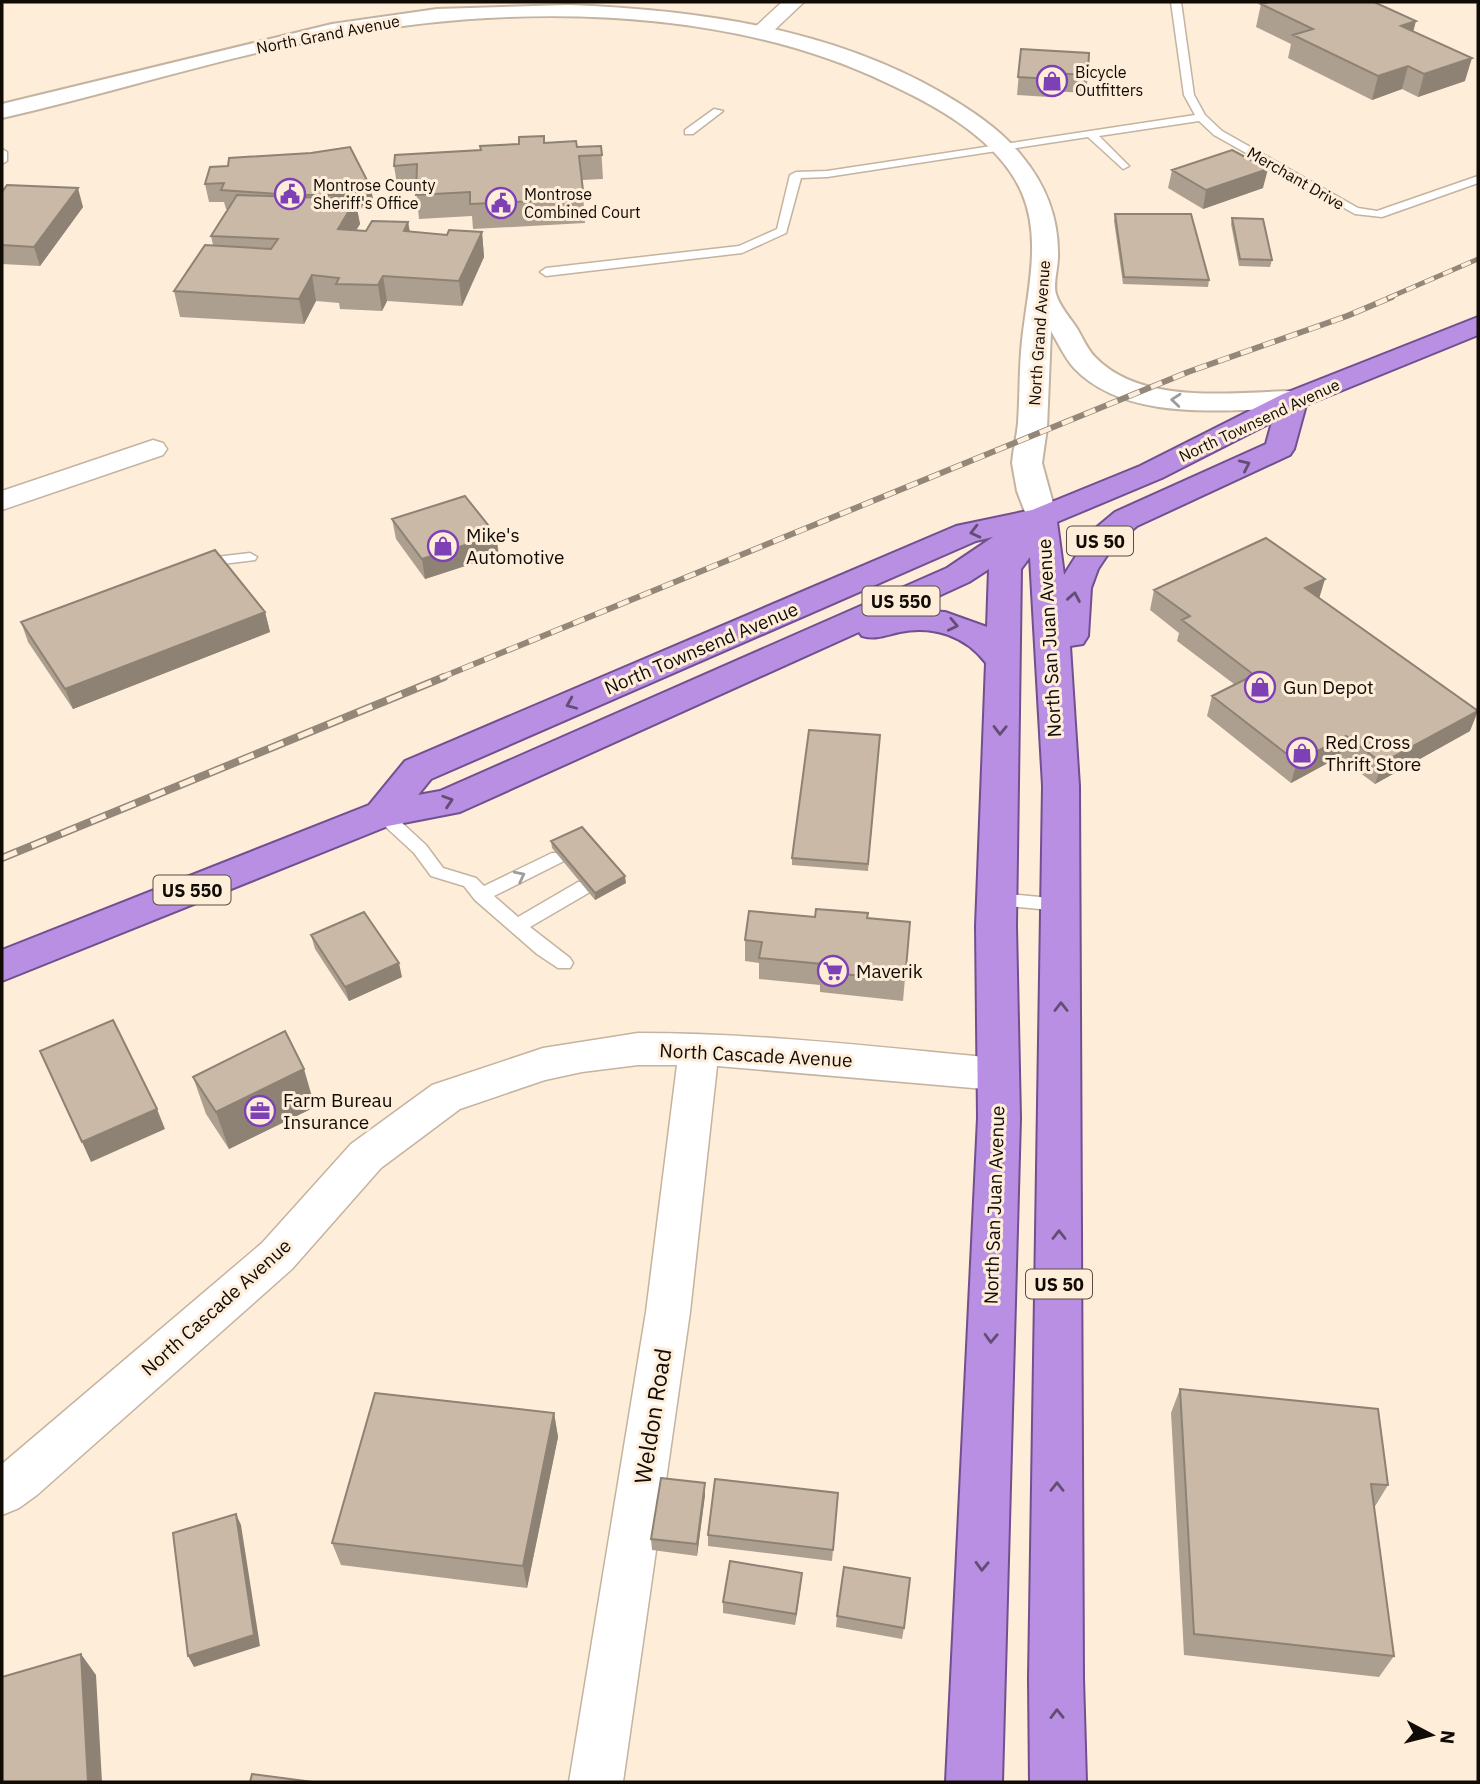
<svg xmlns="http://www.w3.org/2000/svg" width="1480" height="1784" font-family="'IBM Plex Sans',sans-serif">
<rect width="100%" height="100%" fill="#feedd9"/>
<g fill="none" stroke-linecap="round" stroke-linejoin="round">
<g stroke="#c3b3a0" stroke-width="3">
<path id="service" d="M1171 2H1181L1194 95 1205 115 1222 131 1358 208 1377 211 1478 176V183L1382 217 1355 214 1214 135 1199 121 1099 136 1129 166 1123 169 1088 137 827 177 801 178 786 233 742 253 546 276 540 272 546 268 739 246 777 229 790 175 796 172 827 171 1195 115 1184 95Z
M714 109 723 111 693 134H685V130Z
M2 149 7 152V161L2 164Z
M250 553 257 557 255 560 199 567 192 563 199 559Z
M382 808 388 810 426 845 443 868 476 878 484 886 552 853H564L567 857 564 861 494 896 518 917 578 882H590L593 887 590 892 530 927 570 958 573 963 570 968H558L537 954 475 900 464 886 431 876 414 853 376 818 374 814 376 810Z
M996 893 1061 899 1067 900 1070 905 1067 910 1061 911 996 905 990 904 987 899 990 894Z"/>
</g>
<g stroke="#c3b3a0" stroke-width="3">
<path id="minor" d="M782 2H804L768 36H754L751 32 754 28Z
M153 440 163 443 167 449 163 455 2 510V491Z
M638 1033C758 1033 877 1047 996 1058L1010 1063 1016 1074 1010 1085 996 1090 717 1066 690 1312 623 1782H569L646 1312 677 1065H638L582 1072 545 1080 460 1109 381 1168 292 1269 37 1495 19 1508 2 1515V1464L262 1243 351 1144 432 1085 543 1048Z"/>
</g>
<g stroke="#c3b3a0" stroke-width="4">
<path id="tertiary" d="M569 5C698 10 829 28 942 93 971 110 1000 129 1021 155 1046 185 1059 218 1058 257 1058 268 1053 284 1056 294 1059 306 1072 320 1078 330 1083 339 1088 350 1095 357 1142 406 1232 392 1293 391L1303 394 1307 400 1303 406 1293 409C1225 409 1126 423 1074 368 1065 358 1058 343 1051 331L1047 428 1042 463 1057 518 1052 525 1041 527 1030 525 1017 491 1012 463C1013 449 1017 436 1018 423 1020 395 1019 368 1022 341 1027 292 1042 240 1022 193 999 140 937 106 887 83 723 4 508 4 332 37 221 57 112 93 2 118V104L332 24 437 9Z"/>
</g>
<g stroke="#724f8f" stroke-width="4">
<path id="trunk" d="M1478 317V335L1306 405 1294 449 1290 455 1137 526 1114 545 1098 569 1091 588 1088 636 1083 644 1070 646 1079 786 1083 1678 1086 1782H1030L1029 1678 1043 786 1030 557 1021 569 1016 926 1020 1118 1002 1782H946L978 1118 976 926 986 663C966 636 933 625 900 632 886 635 877 640 862 636L859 632 460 812 388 826 2 981V950L369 805 405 761 956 526 1032 510 1140 466 1283 394ZM1272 422 1266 444 1115 512 1091 532 1064 575 1057 522 1162 478ZM993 537 947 568 440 791 418 795 431 779 976 541ZM989 569 987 627 945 612 908 610 969 582Z"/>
</g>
<use href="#service" fill="#fff" fill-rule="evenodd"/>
<use href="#minor" fill="#fff" fill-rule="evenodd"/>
<use href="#tertiary" fill="#fff" fill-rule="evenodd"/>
<use href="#trunk" fill="#b88fe2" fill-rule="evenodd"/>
<g stroke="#928779" stroke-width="5">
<path id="rail-far2" d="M1388 298 1478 259"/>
</g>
<g stroke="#928779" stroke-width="6">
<path id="rail-far1" d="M440 678 1188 372 1347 316 1392 297"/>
</g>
<g stroke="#928779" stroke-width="8">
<path id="rail" d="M2 858 444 677"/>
</g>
<use href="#rail-far2" stroke="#feedd9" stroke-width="3.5" stroke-dasharray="10" stroke-linecap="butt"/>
<use href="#rail-far1" stroke="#feedd9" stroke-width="4.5" stroke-dasharray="12" stroke-linecap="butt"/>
<use href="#rail" stroke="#feedd9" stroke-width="5" stroke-dasharray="16" stroke-linecap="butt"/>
</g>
<path fill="#ad9f8f" d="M1261 4 1414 31 1465 81 1418 97 1402 89 1372 100 1288 58 1291 44 1256 27Z
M1021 49 1088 75 1086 93 1050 91 1049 97 1017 95Z
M544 143 577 147 601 146 603 179 582 180 585 223 473 229 472 216 419 219 416 189 398 190 394 166 481 150Z
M210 167 371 188 374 206 357 209 360 224 356 230 366 231 408 222 410 232 447 235 482 232 484 257 462 306 387 301 382 311 340 309 339 303 316 301 304 324 180 317 174 291 213 245 211 236 228 209H226L224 202H209L205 184Z
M1172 170 1263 188 1203 209 1168 188Z
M2 192 83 207 40 266 2 264Z
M1115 214 1209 280 1208 287 1123 284 1114 221Z
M1232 218 1272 260 1270 267 1239 266 1231 224Z
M392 519 499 555 425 579 396 539Z
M1154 590 1319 598 1470 731 1375 784 1339 757 1291 783 1207 716 1212 696 1234 684 1177 641 1179 633 1150 610Z
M265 612 270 632 73 709 28 642 21 622Z
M880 735 868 871 792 865V858Z
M551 841 626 883 595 900 552 848Z
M815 917 867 918 910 922 903 1001 820 992V985L759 979V963L745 961V940Z
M311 935 402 977 349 1001 315 949Z
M193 1077 315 1107 229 1149 206 1114Z
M1180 1389 1388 1485 1374 1508 1394 1656 1379 1677 1184 1655 1171 1413Z
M554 1413 558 1437 527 1588 341 1565 332 1543Z
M838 1493 832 1561 708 1546V1535Z
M705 1495 697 1556 652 1550 651 1539Z
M801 1584 795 1625 723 1613V1602Z
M837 1616 904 1628 902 1639 836 1627Z"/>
<path fill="#8d8274" d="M1416 21 1410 44 1401 26Z
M1472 58 1465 81 1418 97 1424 74Z
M1408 66 1402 89 1372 100 1378 76Z
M1268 169 1263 188 1203 209 1206 190Z
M78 188 83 207 40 266 34 247Z
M371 188 374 206 357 209 360 224 342 254 332 195Z
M408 222 412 247 404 231Z
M482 232 484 257 462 306 459 281Z
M312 275 316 301 304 324 299 299Z
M383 276 387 301 382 311 378 285Z
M496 535 499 555 425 579 422 559Z
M1325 579 1319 599 1305 588Z
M265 612 270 632 73 709 65 689Z
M1478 711 1470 731 1375 784 1382 763Z
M1346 736 1339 757 1291 783 1297 762Z
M625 876 626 883 595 900V893Z
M399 963 402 977 349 1001 345 987Z
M304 1069 315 1107 229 1149 216 1112Z
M157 1109 165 1129 91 1162 82 1142Z
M554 1413 558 1437 527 1588 523 1566Z
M705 1483V1495L697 1556V1544Z
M236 1514 241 1525 260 1646 194 1667 188 1656Z
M802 1573 801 1584 795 1625 796 1614Z
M81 1654 96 1675 102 1782H88Z"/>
<path fill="#c9b9a6" stroke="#8d8274" stroke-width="2" d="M1270 2H1374L1416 21 1401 26 1472 58 1424 74 1408 66 1378 76 1293 35 1313 29 1261 4Z
M1021 49 1089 53 1088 75 1051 73V79L1018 77Z
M544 136V143L576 141 577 147 601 146 602 155 579 156 584 199 470 204V192L416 195 417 164 394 166 395 155 481 150 480 146 519 144V137Z
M350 147 371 188 332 195H292L221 190 224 183 205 184 210 167 228 166 229 158 311 153Z
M1232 150 1268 169 1206 190 1172 170Z
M7 185 78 188 34 247 2 245V192Z
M237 195 356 199 338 229 366 231 372 221 408 222 404 231 447 235 449 230 482 232 459 281 383 276 378 285 336 284 339 278 312 275 299 299 174 291 205 245 271 249 278 239 211 236Z
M1115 214H1191L1209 280 1124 277Z
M1232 218 1263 219 1272 260 1240 259Z
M465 496 496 535 422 559 392 519Z
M1266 538 1325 579 1305 588 1478 711 1382 763 1346 736 1297 762 1212 696 1254 675 1182 620 1190 616 1154 590Z
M215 550 265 612 65 689 21 622Z
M809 730 880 735 868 864 792 858Z
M582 827 625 876 595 893 551 841Z
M816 909 868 913 867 918 910 922 905 980 821 972 822 964 759 958 762 942 745 940 749 911 815 917Z
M364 912 399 963 345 987 311 935Z
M113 1020 157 1109 82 1142 40 1051Z
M285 1031 304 1069 216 1112 193 1077Z
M1180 1389 1378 1409 1388 1485 1371 1484 1394 1656 1194 1634Z
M375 1393 554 1413 523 1566 332 1543Z
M661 1478 705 1483 697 1544 651 1539Z
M715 1479 838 1493 833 1550 708 1535Z
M236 1514 254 1635 188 1656 173 1533Z
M730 1561 802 1573 796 1614 723 1602Z
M844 1567 910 1578 904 1628 837 1616Z
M81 1654 88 1782H2V1677Z
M252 1774 313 1782H250Z"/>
<defs><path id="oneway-chevron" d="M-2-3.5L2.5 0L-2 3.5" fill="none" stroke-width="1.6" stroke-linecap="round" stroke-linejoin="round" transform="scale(1.75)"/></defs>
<g stroke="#9f9d9b">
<use href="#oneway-chevron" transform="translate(1176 400) rotate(-175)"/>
<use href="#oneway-chevron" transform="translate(520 876) rotate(-27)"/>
</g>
<g stroke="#644d74">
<use href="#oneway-chevron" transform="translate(1245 465) rotate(-25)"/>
<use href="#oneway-chevron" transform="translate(975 532) rotate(166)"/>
<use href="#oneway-chevron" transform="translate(1074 597) rotate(-80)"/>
<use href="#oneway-chevron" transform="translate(953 625) rotate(12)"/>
<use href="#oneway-chevron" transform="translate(571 704) rotate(157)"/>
<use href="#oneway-chevron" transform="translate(1000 730) rotate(91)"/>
<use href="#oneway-chevron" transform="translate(448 801) rotate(-18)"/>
<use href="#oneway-chevron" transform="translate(1061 1007) rotate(-90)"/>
<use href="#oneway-chevron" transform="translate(1059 1235) rotate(-90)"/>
<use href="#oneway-chevron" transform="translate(991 1338) rotate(92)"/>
<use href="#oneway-chevron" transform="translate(1057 1487) rotate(-90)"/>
<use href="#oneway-chevron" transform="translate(982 1566) rotate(92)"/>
<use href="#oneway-chevron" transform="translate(1057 1714) rotate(-91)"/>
</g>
<defs>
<g id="shop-ring" transform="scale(1.575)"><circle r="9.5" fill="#feedd9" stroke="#7e40b5" stroke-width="1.5"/><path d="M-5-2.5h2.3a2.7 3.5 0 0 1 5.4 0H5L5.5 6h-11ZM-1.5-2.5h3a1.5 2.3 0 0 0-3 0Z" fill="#7e40b5"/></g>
<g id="civic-ring" transform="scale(1.575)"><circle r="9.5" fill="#feedd9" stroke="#7e40b5" stroke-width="1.5"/><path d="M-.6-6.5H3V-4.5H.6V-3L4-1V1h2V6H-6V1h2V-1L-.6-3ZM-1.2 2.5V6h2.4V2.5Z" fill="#7e40b5"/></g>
<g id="supermarket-ring" transform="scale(1.575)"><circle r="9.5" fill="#feedd9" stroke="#7e40b5" stroke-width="1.5"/><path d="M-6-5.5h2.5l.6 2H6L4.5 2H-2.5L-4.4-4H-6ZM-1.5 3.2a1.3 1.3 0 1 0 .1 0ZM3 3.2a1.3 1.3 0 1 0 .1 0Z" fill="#7e40b5"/></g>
<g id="office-ring" transform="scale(1.575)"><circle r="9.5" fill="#feedd9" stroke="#7e40b5" stroke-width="1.5"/><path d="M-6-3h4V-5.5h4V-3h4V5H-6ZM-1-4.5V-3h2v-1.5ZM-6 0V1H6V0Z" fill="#7e40b5"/></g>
</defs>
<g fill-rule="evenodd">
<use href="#shop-ring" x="1052" y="81"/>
<use href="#civic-ring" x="290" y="194"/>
<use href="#civic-ring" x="501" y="203"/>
<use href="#shop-ring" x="443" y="546"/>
<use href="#shop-ring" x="1260" y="687"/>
<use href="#shop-ring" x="1302" y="753"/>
<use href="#supermarket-ring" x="833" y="971"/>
<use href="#office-ring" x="260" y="1111"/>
</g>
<g text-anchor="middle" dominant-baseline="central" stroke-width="6" stroke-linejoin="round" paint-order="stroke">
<g font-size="16" fill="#100b05" stroke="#feedd9">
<text transform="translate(328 34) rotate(-11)">North Grand Avenue</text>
<text transform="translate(1296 178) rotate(30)">Merchant Drive</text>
<text transform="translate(1039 333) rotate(-86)">North Grand Avenue</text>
<text transform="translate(1259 420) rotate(-25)">North Townsend Avenue</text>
</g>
<g font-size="16" fill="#100b05" stroke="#feedd9" text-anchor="start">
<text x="1075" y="72">Bicycle<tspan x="1075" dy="18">Outfitters</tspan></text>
<text x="313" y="185">Montrose County<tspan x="313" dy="18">Sheriff's Office</tspan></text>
<text x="524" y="194">Montrose<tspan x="524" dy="18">Combined Court</tspan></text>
</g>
<g fill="#feedd9" stroke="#574f45" stroke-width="2">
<rect x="1067" y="526.5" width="66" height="29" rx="5"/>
<rect x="862.5" y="586.5" width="77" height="29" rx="5"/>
<rect x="153.5" y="875.5" width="77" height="29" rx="5"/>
<rect x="1026" y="1269.5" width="66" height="29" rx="5"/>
</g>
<g font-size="18" font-weight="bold" fill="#100b05">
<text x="1100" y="541">US 50</text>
<text x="901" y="601">US 550</text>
<text x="192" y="890">US 550</text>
<text x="1059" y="1284">US 50</text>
</g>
<g font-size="19" fill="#100b05" stroke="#feedd9" text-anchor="start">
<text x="466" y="535">Mike's<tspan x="466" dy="22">Automotive</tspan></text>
<text x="1283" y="687">Gun Depot</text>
<text x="1325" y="742">Red Cross<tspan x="1325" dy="22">Thrift Store</tspan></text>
<text x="856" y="971">Maverik</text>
<text x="283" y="1100">Farm Bureau<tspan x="283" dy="22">Insurance</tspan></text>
</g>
<g font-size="19" fill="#100b05" stroke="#feedd9">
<text transform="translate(1049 638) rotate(-93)">North San Juan Avenue</text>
<text transform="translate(701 648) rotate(-23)">North Townsend Avenue</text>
<text transform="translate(756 1055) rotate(3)">North Cascade Avenue</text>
<text transform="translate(994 1205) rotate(-88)">North San Juan Avenue</text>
<text transform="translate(216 1307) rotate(-42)">North Cascade Avenue</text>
</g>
<g font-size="23" fill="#100b05" stroke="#feedd9">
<text transform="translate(652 1416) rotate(-81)">Weldon Road</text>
</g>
</g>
<rect width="1480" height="1784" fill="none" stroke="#100b05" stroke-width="7"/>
<g transform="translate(1431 1735) rotate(97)" stroke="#feedd9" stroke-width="5" paint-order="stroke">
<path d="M0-5L12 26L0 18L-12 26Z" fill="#100b05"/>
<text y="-10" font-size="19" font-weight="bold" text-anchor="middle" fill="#100b05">N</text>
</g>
</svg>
